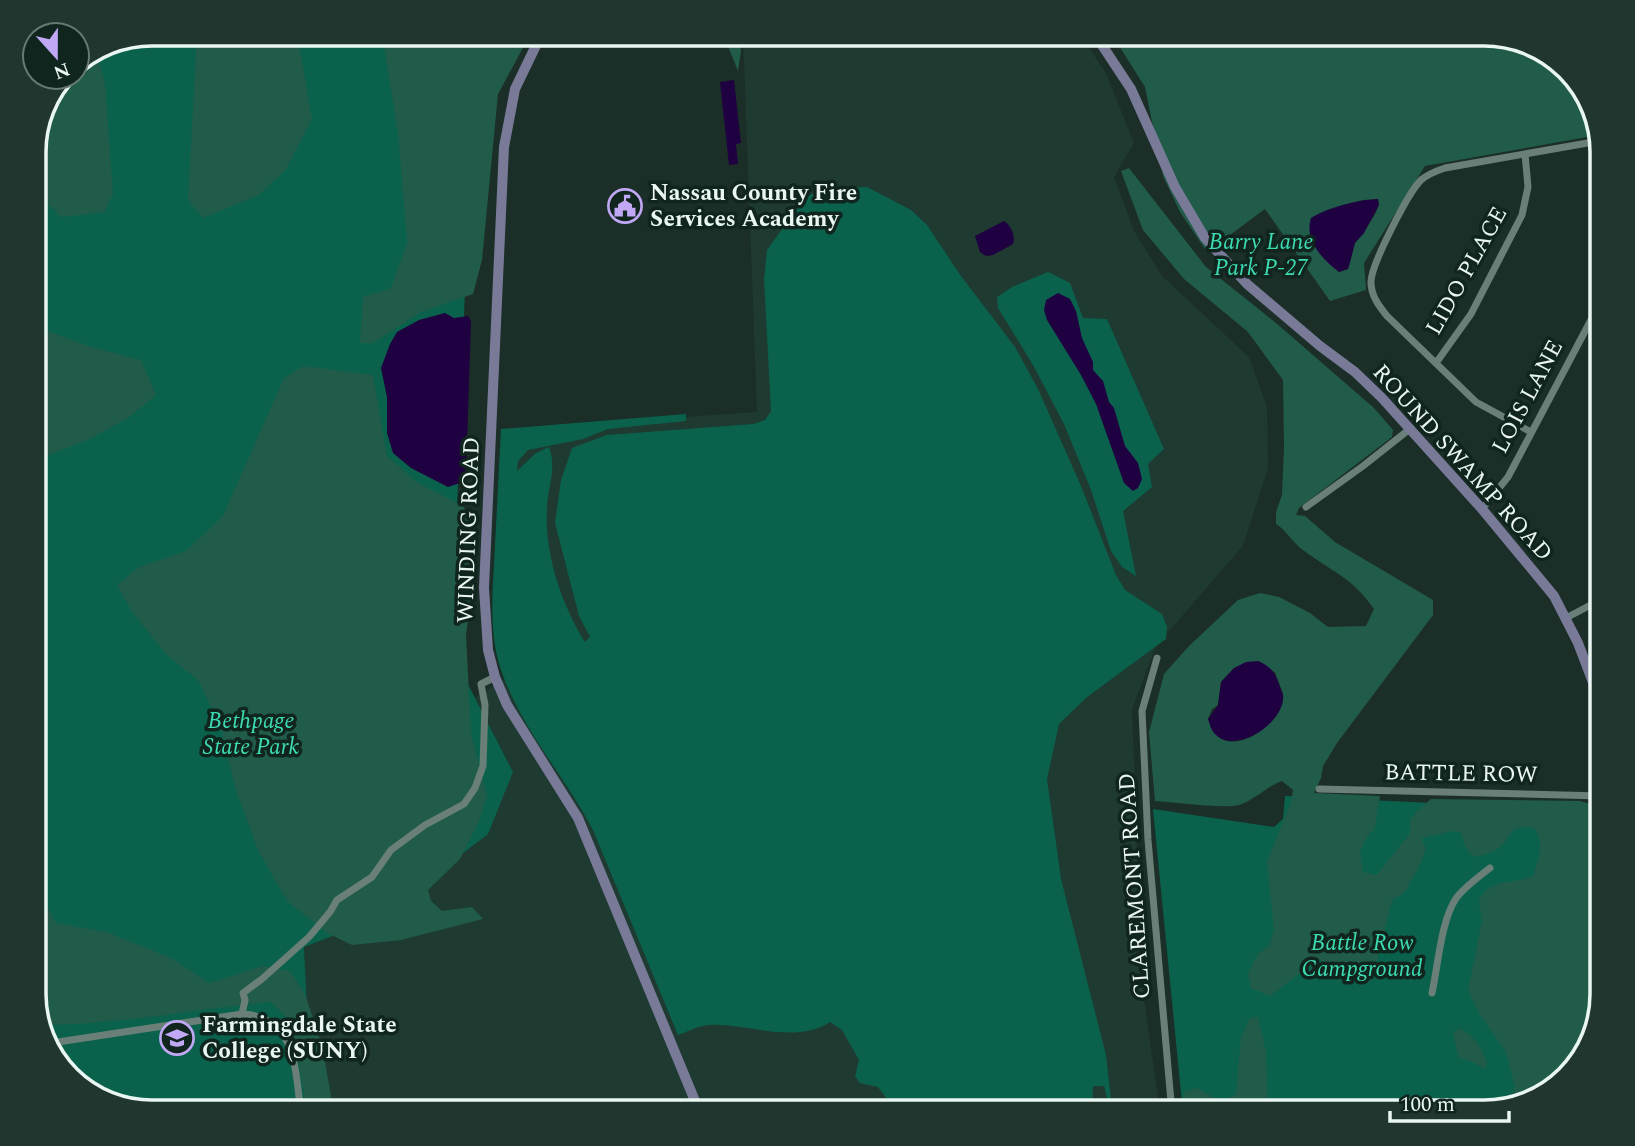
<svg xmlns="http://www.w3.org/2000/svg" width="1635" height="1146" font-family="Spectral,serif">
<rect width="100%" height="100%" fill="#1b2f28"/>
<path fill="#1e3a31" d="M743 33H1079L1106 73 1134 143 1114 177 1133 229 1162 276 1249 357 1267 407 1268 468 1243 546 1156 646 1132 709 1142 984 1160 1113H151L80 1089 46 1047 33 1002V962L69 1029 307 1005 304 947 398 911 513 772 475 698 511 675 501 430 757 412Z"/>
<path fill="#0a624d" d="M151 33H511L470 148 454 596 457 663 513 772 488 834 429 879 398 911 304 947 307 1006 320 1113H151L80 1089 46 1047 33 1002 34 143 46 99 62 77H77V61Z
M867 187 911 210 927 225 961 276 1015 347 1038 389 1081 486 1116 575 1125 590 1162 614 1167 627 1166 639 1087 697 1059 724 1047 779 1061 879 1106 1055 1111 1100 1108 1102 1104 1086H1093L1092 1113H887L886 1098 878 1087 860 1083 855 1076 859 1060 842 1030 830 1022C796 1045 746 1023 710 1025 699 1025 687 1032 678 1035L593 830C566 778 525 733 504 678 487 636 493 590 495 546 497 507 499 468 501 429L686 414V421L608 429 583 439 528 450 518 461 517 471 536 453 549 447C557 468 548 486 547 507 544 553 561 603 585 642L590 637 579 616 555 523 561 480 572 448 607 435 754 424 765 420 771 411 764 279 767 250 804 199 822 188Z
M1048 272 1070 283 1083 318 1107 319 1164 449 1148 464 1152 487 1123 511 1136 576 1122 567 1111 551 1091 490 1064 424 1033 365 998 308 997 297 1012 287Z
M1285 796 1596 811 1602 851V995L1578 1066 1536 1100 1484 1113H1183L1153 809 1274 827 1283 819Z"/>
<path fill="#215b4a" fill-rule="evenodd" d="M197 33H297L312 119 286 169 259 195 203 218 188 200Z
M382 33H531L498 94 482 260 473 294 421 312 373 343H360L363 297 391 288 407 243 398 134Z
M681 33 718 37 724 33H739L741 51 738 71 725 39 683 42Z
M1111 33H1473L1501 39 1555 57 1589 99 1598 135 1425 166 1364 263 1366 290 1330 301 1265 209 1207 252 1180 212 1163 176 1145 87ZM1378 199C1381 216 1359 232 1354 246 1352 254 1351 261 1348 269L1339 272 1319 214 1363 200Z
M97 54 105 83 113 194 105 212 61 217 34 190V143L46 99 62 77H77V61Z
M1129 168 1206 267 1276 323 1374 408 1393 430 1392 437 1299 508 1296 515 1305 516 1335 542 1433 600V615L1337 743 1323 766 1321 778 1314 793 1380 796 1375 828 1366 838 1360 852 1363 872 1377 875 1410 833V820L1416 812 1431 799 1580 801 1601 807 1602 995 1578 1066 1536 1100 1508 1107 1515 1087 1506 1052 1480 1015 1468 991 1482 921 1479 900C1494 876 1510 886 1533 876 1538 860 1545 843 1535 829 1507 822 1515 837 1497 849 1491 854 1481 855 1474 857L1466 848 1461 833 1453 831 1421 838 1426 849 1420 865 1405 892 1392 900 1377 961 1368 972 1352 976 1333 963 1317 960 1270 996 1251 988 1248 973 1258 954 1269 946 1274 930 1267 861 1291 802 1293 790 1282 781C1266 787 1255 800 1239 805 1223 809 1174 802 1155 801L1149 732 1164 674 1189 646 1238 600 1260 593 1279 597 1310 613 1328 627 1366 626 1374 609C1352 577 1332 572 1303 550 1293 543 1287 531 1276 524V512L1282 495 1284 447 1283 380 1248 332 1184 279 1143 230 1121 171ZM1234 668 1275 672C1277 679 1281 687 1283 694 1286 717 1246 749 1224 740 1214 735 1212 728 1208 719L1212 709 1218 705 1221 682Z
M34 326 91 347 141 360 156 395 128 418 92 438 34 461Z
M304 366 373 375 387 456 418 483 463 506 468 516 476 563 466 635 471 733 487 796 479 821 460 859 428 890 431 901 442 911 472 907 483 919 401 940 352 945 327 933 287 901 258 850 236 790 221 729 199 681 166 654 132 612 117 585 139 567 186 551 223 516 284 378Z
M33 887 42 896 56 923 106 932 171 958 209 983 263 966 290 971 305 994 322 1045 334 1113H307L292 1023 271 1002C194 1009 117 1025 40 1025L33 1002Z
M1258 1017 1266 1052 1268 1113H1178L1185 1091 1198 1088 1221 1102 1236 1094 1241 1037 1250 1018Z
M1459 1028C1474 1035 1483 1048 1487 1064L1484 1069 1473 1062 1459 1058 1453 1033Z"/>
<path fill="#1f0040" d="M734 80 741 143 736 144 738 164 729 165 720 82Z
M1378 199 1379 205 1364 233 1355 243 1348 269 1339 272C1322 259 1304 240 1311 218 1329 207 1357 200 1378 199Z
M1004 221C1011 225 1016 237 1013 244L993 255 986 256 980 252 975 236Z
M1058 293 1070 299 1076 311 1082 338 1093 362V370L1103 381 1109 402 1114 408 1125 446 1138 463 1142 479 1138 488 1133 491 1124 483 1096 404 1081 375 1047 320 1044 310 1046 300Z
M445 313 454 318 468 316 471 321 466 474 460 483 448 487 411 468 393 453 387 433V397L381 368 390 344 397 332 419 320Z
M1258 661C1270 666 1275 672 1279 684 1280 688 1282 691 1283 695 1286 722 1236 756 1215 734 1211 730 1210 724 1208 719L1218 705 1221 682 1234 668 1246 662Z"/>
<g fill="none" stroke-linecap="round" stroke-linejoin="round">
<path stroke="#697f77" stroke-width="7" d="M1436 363 1471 314 1522 215 1528 187 1525 154
M1531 432 1476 402 1387 316C1379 306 1371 296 1371 282 1371 265 1408 193 1421 180 1428 174 1436 171 1445 168L1599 141
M1306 507 1363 466 1411 428
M1482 509 1508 477 1602 299
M1566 618 1602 599
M1157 658 1142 711 1148 840 1172 1113
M1319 789 1602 796
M1432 993C1438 966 1441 919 1457 897 1466 886 1478 877 1490 868
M242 1014 245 1000 243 993 262 979 309 937 330 912 337 900 372 877 391 850 425 825 464 804 475 788 483 766 485 705 481 684 495 677
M44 1041 58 1042 242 1014C297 1016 295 1071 301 1113"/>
<path stroke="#787a98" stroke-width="10" d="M542 33 515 89 504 147 484 588 488 650 495 677 507 705 578 818 700 1113
M1094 33 1131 89 1175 187 1205 238 1247 284 1320 346 1355 372 1382 398 1482 509 1554 596 1578 643 1602 706"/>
</g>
<defs>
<g id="civic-ring" transform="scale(1.75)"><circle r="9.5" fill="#11251f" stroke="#c0a8f4" stroke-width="1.5"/><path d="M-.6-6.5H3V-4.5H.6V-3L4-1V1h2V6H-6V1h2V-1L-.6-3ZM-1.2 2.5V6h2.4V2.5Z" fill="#c0a8f4"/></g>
<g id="university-ring" transform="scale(1.75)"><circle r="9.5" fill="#11251f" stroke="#c0a8f4" stroke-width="1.5"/><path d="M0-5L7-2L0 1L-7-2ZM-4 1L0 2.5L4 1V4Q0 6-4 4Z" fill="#c0a8f4"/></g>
</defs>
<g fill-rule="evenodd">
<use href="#civic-ring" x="625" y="206"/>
<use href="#university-ring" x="177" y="1038"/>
</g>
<g text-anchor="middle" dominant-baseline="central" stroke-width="7" stroke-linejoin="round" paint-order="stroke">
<g font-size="23" font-weight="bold" fill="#e9f6f1" stroke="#11251f" text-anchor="start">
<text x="650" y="193">Nassau County Fire<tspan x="650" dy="26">Services Academy</tspan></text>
<text x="202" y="1025">Farmingdale State<tspan x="202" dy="26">College (SUNY)</tspan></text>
</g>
<g font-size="23" font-style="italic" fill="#3ddbb2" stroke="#11251f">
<text x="1261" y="242">Barry Lane<tspan x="1261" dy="26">Park P-27</tspan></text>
<text x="251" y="721">Bethpage<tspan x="251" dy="26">State Park</tspan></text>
<text x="1362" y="943">Battle Row<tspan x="1362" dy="26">Campground</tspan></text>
</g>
<g font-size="23" fill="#e9f6f1" stroke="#11251f">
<text transform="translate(1467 271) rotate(-61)">LIDO PLACE</text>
<text transform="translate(1528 397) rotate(-62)">LOIS LANE</text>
<text transform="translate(1462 463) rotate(48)">ROUND SWAMP ROAD</text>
<text transform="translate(469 530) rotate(-88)">WINDING ROAD</text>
<text transform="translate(1461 774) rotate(1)">BATTLE ROW</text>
<text transform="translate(1135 886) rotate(-94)">CLAREMONT ROAD</text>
</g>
</g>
<path d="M0 0H1635V1146H0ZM152 46H1484A106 106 0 0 1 1590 152V994A106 106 0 0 1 1484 1100H152A106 106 0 0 1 46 994V152A106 106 0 0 1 152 46Z" fill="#223630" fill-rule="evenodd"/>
<path fill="none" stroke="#e9f6f1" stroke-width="3.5" d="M152 46H1484A106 106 0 0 1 1590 152V994A106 106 0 0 1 1484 1100H152A106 106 0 0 1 46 994V152A106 106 0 0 1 152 46Z"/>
<g transform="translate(56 56) rotate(159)"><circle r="33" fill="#11251f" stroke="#677973" stroke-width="2"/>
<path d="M0-5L12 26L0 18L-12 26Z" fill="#c0a8f4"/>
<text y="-10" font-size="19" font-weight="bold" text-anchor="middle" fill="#e9f6f1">N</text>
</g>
<path d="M1390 1111v10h119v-10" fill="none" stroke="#e9f6f1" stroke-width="3.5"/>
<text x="1400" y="1111" font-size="21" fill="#e9f6f1" stroke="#11251f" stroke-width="5" paint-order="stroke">100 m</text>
</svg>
